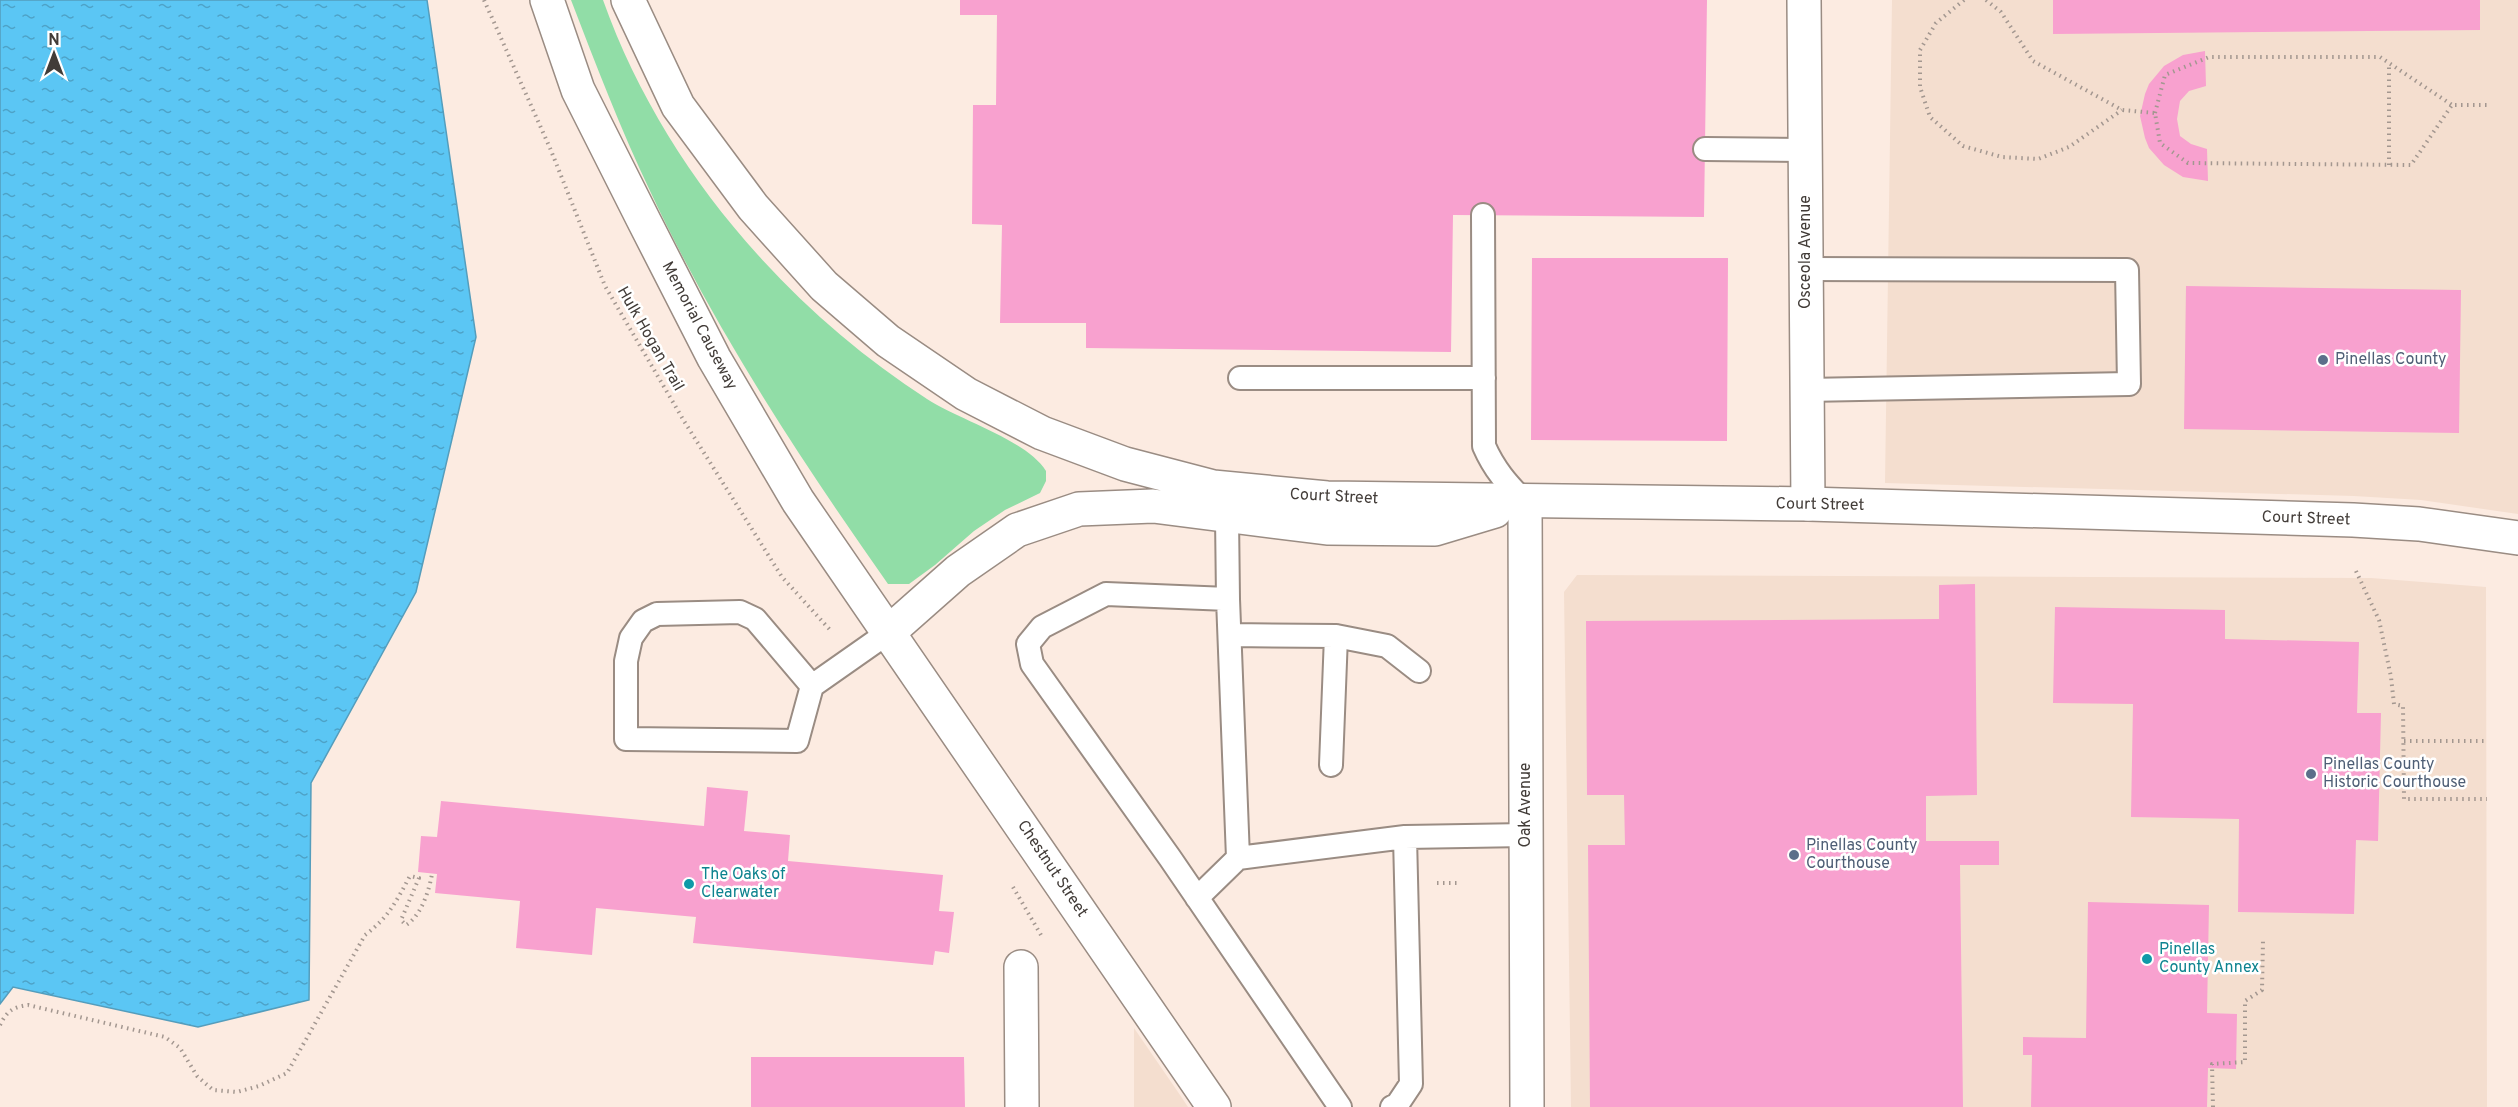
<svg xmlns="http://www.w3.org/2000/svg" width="2518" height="1107" font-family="Overpass,sans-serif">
<defs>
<pattern id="water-ripples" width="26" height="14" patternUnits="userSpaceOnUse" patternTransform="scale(1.5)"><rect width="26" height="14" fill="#5bc6f4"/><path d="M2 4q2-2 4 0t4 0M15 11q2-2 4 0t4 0" fill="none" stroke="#4da2c7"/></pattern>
</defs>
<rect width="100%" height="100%" fill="#fcebe1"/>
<path fill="#f4decf" d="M1892 0H2518V514L2421 500 2354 496 1885 483Z
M1577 575 2371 578 2486 587 2487 1107H1571L1564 592Z
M1134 1028 1180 1095 1188 1107H1134Z"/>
<path fill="#91dda7" d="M571 0H603C661 163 782 305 927 399 959 420 1027 440 1046 471V481L1040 493 1005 510 974 531 935 565 909 584H888C800 459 716 331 651 193 621 130 596 65 571 0Z"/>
<path fill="url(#water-ripples)" stroke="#549dbc" stroke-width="1.5" d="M0 0H427L476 337 416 592 311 783 309 1000 198 1027 13 987 0 1004Z"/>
<path fill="#f8a1cf" d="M960 0H1707L1704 217 1453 215 1451 352 1086 348V323H1000L1002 225 972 224 973 105H996L997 15H960Z
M2053 0H2480V30L2053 34Z
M2205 51 2206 86 2189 91 2180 101 2177 119 2180 136 2191 144 2207 149 2208 181 2183 177 2164 165 2149 148 2145 138 2140 116 2145 94 2149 84 2164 66 2183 55Z
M1532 258H1728L1727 441 1531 440Z
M2186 286 2461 290 2459 433 2184 429Z
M1975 584 1977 795 1926 796V841H1999V865H1960L1963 1107H1590L1588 845H1625L1624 795H1587L1586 621 1939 619V585Z
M2055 607 2225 610V639L2359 642 2357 713H2381L2378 841 2356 840 2354 914 2238 912 2239 819 2131 817 2133 704 2053 703Z
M707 787 748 791 744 831 790 835 788 861 943 875 939 911 954 912 949 953 935 951 933 965 693 943 696 917 596 908 592 955 516 948 520 901 435 893 437 874 418 872 421 836 437 837 441 801 704 826Z
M2088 902 2209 905 2207 1013 2237 1014 2236 1069 2208 1068 2207 1107H2031L2032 1055H2023V1037L2086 1038Z
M751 1057H964L965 1107H751Z"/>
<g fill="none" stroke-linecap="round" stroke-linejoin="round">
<g stroke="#9a8c83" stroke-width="26">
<path id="service" d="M1705 149 1805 150
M1483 215 1484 446C1494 469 1507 484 1525 502
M1806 269 2127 270 2129 384 1806 390
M1240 378H1484
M1227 517 1228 599 1106 594 1042 627 1028 644 1032 664 1170 858 1340 1107
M1228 599 1238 858
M1230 635 1336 636 1387 646 1419 671
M812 686 755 619 740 612 657 614 643 621 631 638 626 661V739L797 741 812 686 889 632
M1331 765 1336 636
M1197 898 1238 858 1405 837
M1392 1107 1397 1105 1411 1084 1405 837 1526 835"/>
</g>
<g stroke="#9a8c83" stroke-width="36">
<path id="minor" d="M1804 0 1808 504
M1525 502 1527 1107
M1021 967 1022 1107"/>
</g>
<g stroke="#9a8c83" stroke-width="36">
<path id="primary" d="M547 0 578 90 644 221 714 358 798 501 1214 1107
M628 0 678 106 753 207 824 286 888 341 966 394 1042 433 1125 464 1213 487 1327 498 1808 504 2353 520 2419 524 2518 538
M889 632 958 571 1017 530 1079 509 1153 506 1327 528 1435 529 1495 511"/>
</g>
<path stroke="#a39790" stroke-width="4" stroke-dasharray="1.5 4.5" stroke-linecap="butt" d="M484 0 550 148 605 286 684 421 782 577 832 632
M1964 0 1936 23 1920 50V87L1930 117 1963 146 2002 157 2038 159 2069 147 2122 110
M1986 0 2001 12 2033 61 2122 110 2155 113 2160 143 2188 163 2411 165 2452 105H2490
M2155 113 2165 75 2209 57H2380L2452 105
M2389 165V64
M2356 571 2379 620 2391 677 2394 704 2403 706 2404 799H2487
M2404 741H2487
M1437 883H1459
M1013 887 1041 935
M0 1025C7 1011 13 1007 28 1005L165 1037 180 1048 197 1076 213 1090 237 1092 259 1086 287 1073 365 935C388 918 396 902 410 876L419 878 401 920 406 925C421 916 429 891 432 874
M2213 1107 2212 1064 2245 1062V1001L2262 990 2263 941"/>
<use href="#service" stroke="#fff" stroke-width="22"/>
<use href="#minor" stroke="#fff" stroke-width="33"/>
<use href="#primary" stroke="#fff" stroke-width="33"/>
</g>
<g fill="#5c6f8a" stroke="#fff" stroke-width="2">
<circle cx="2323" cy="360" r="6"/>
<circle cx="2311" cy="774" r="6"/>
<circle cx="1794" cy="855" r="6"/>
</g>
<g fill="#0f9aa8" stroke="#fff" stroke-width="2">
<circle cx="689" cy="884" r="6"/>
<circle cx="2147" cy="959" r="6"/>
</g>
<g text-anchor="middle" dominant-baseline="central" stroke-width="5" stroke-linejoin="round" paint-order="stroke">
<g font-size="16" fill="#423c38" stroke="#fff">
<text transform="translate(1806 252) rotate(-90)">Osceola Avenue</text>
<text transform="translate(699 326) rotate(62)">Memorial Causeway</text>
<text transform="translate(650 339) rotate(60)">Hulk Hogan Trail</text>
<text transform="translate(1334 497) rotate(3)">Court Street</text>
<text transform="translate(1820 505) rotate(1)">Court Street</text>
<text transform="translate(2306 519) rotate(2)">Court Street</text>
<text transform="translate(1526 805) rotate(-90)">Oak Avenue</text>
<text transform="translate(1052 869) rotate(56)">Chestnut Street</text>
</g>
<g font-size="16" fill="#4e5e75" stroke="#fff" text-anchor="start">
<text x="2335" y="360">Pinellas County</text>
<text x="2323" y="765">Pinellas County<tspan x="2323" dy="18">Historic Courthouse</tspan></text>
<text x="1806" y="846">Pinellas County<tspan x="1806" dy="18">Courthouse</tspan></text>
</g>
<g font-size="16" fill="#0d838f" stroke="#fff" text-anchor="start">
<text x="701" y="875">The Oaks of<tspan x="701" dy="18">Clearwater</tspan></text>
<text x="2159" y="950">Pinellas<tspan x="2159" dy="18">County Annex</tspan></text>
</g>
</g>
<g transform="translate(54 54)" stroke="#ffffff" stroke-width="4.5" paint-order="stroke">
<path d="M0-4.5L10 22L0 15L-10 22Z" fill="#423c38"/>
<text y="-9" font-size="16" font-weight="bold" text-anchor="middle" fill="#423c38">N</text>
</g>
</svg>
